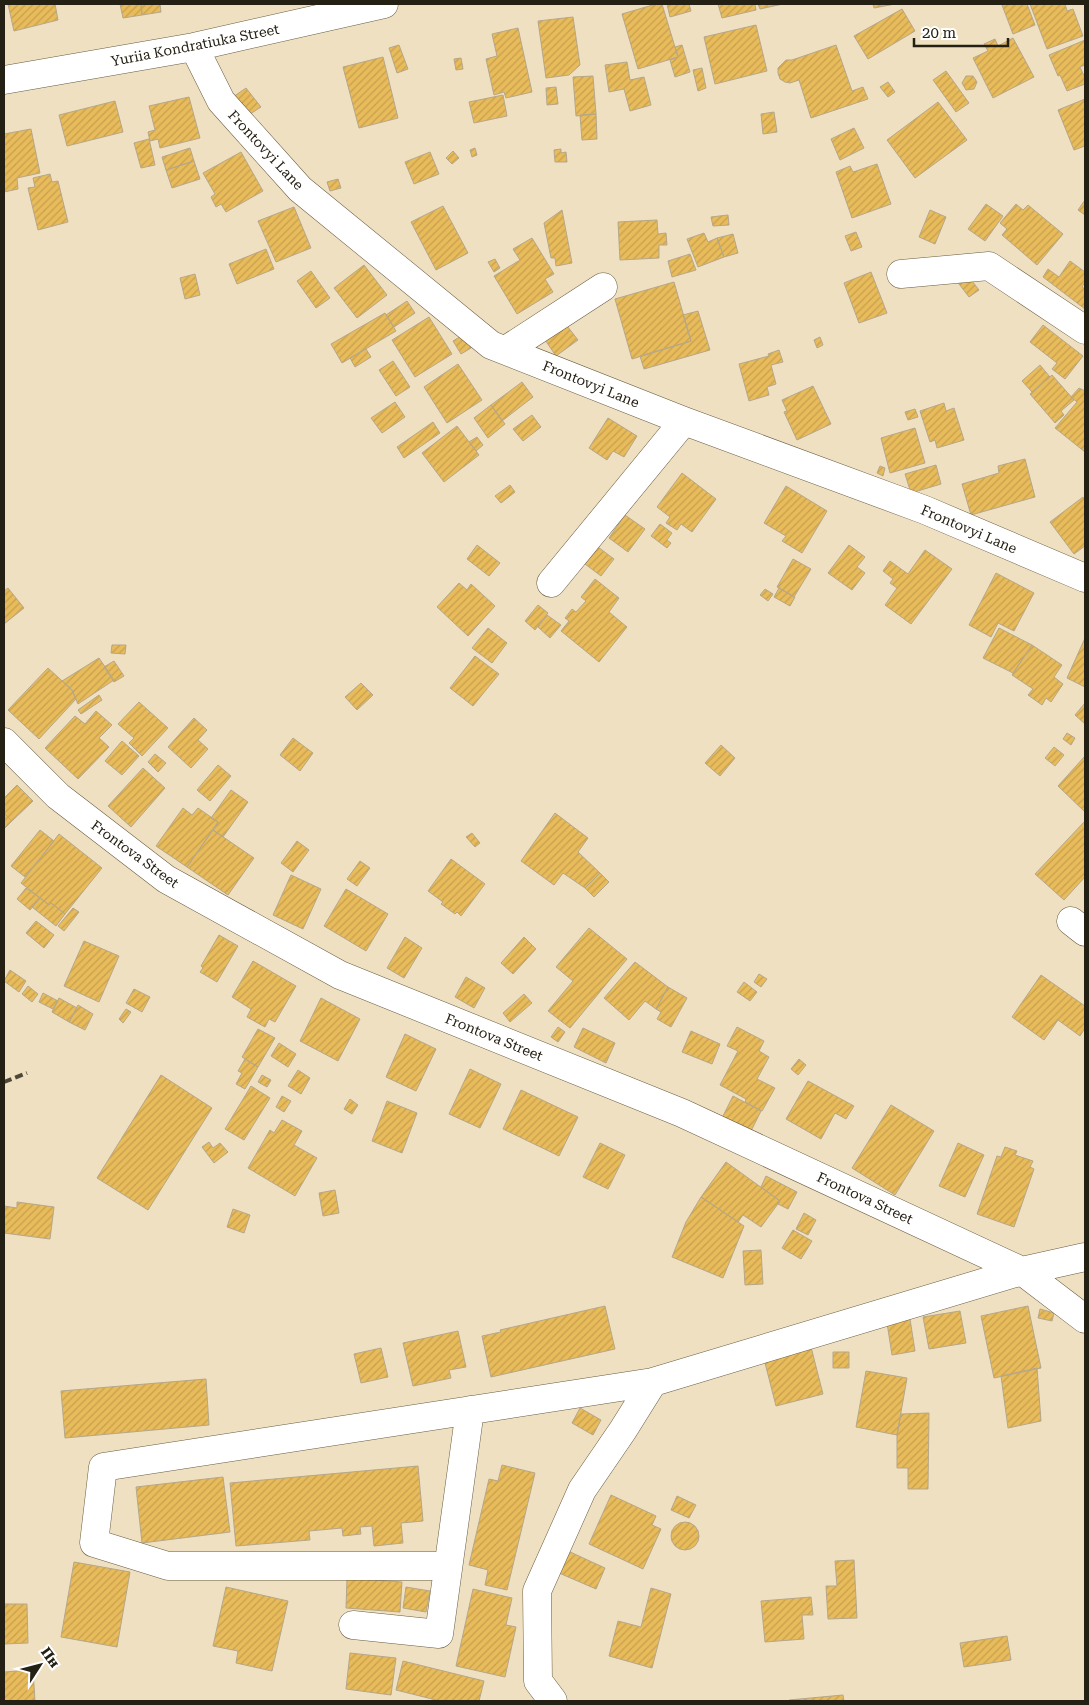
<svg xmlns="http://www.w3.org/2000/svg" width="1089" height="1705" font-family="'Roboto Serif',serif">
<defs>
<pattern id="building-hatch" width="6" height="6" patternUnits="userSpaceOnUse" patternTransform="scale(1.25)"><rect width="6" height="6" fill="#e8bb5b"/><path d="M-1 1l2-2M0 6l6-6M5 7l2-2" fill="none" stroke="#c7a04e"/></pattern>
</defs>
<rect width="100%" height="100%" fill="#efe0c1"/>
<path fill="url(#building-hatch)" stroke="#b5a78a" d="M8 4H55L58 20 14 31Z
M120 4H141L142 15 123 18Z
M141 4H160L161 12 142 15Z
M656 4H662L678 57 638 69 622 14Z
M667 4H689L691 11 670 17Z
M718 4H755L756 10 722 18Z
M758 4H783L760 9Z
M873 4H895L874 8Z
M1004 4H1027L1035 25 1013 34 1002 5Z
M1030 4H1065L1067 11 1073 9 1083 36 1047 49Z
M902 9 915 31 868 59 854 36Z
M573 17 580 65 569 75 546 78 538 21Z
M756 25 767 71 715 84 704 37Z
M518 28 532 92 506 98 504 92 494 95 486 59 497 56 492 34Z
M1013 38 1034 77 993 98 973 58 988 51 984 44 995 39 998 46Z
M1085 40V65L1080 67 1085 78V84L1067 91 1060 75 1058 76 1049 55Z
M399 45 408 69 397 73 389 48Z
M682 45 690 72 675 77 670 60 678 57 675 47Z
M836 45 852 91 863 87 868 99 811 118 799 80 790 83 785 82 780 79 778 73V68L786 60H792Z
M383 57 398 118 359 128 343 67Z
M461 58 463 69 456 70 454 59Z
M627 62 630 80 644 77 651 105 630 111 624 89 609 92 605 65Z
M702 68 706 88 698 91 693 70Z
M946 71 969 103 956 112 933 80Z
M593 76 596 114 576 116 573 77Z
M966 76H973L977 82 974 89 966 90 962 83Z
M888 82 895 92 888 97 880 87Z
M556 87 558 104 547 105 546 88Z
M246 88 261 107 247 116 233 97Z
M503 95 507 116 474 123 469 102Z
M189 97 200 138 160 148 158 139 150 141 148 132 155 130 149 106Z
M1085 99V146L1074 150 1058 110Z
M115 101 123 132 67 146 59 115Z
M938 102 967 140 915 178 887 140Z
M774 112 777 132 763 134 761 114Z
M596 114 597 139 582 140 580 115Z
M854 128 864 148 840 160 831 139Z
M31 129 40 173 17 178 18 189 4 192V134Z
M149 139 155 165 141 168 134 143Z
M190 148 194 161 166 170 162 157Z
M475 148 477 155 472 157 470 150Z
M561 149V153L566 152 567 162H555L554 150Z
M453 151 459 158 452 164 446 158Z
M241 152 263 191 226 212 221 204 216 207 211 197 215 194 203 173Z
M430 152 439 174 414 184 405 162Z
M194 161 200 179 172 188 166 170Z
M877 164 891 204 852 218 836 172 850 166 853 172Z
M50 174 52 182 58 181 68 222 38 230 28 188 35 187 33 178Z
M338 179 341 188 330 191 327 182Z
M1085 200V215L1078 210Z
M986 204 1003 216 985 241 968 229Z
M1016 204 1023 210 1028 205 1063 234 1037 265 1002 235 1007 229 1000 223Z
M443 206 468 253 436 270 411 222Z
M294 207 311 248 276 262 258 221Z
M562 210 572 263 556 266 555 258H551L544 223Z
M930 210 946 217 935 244 919 237Z
M728 215 729 225 713 226 711 217Z
M657 220 658 234 666 233 667 245H659V258L620 260 618 222Z
M856 232 862 247 851 251 845 236Z
M704 233 708 242 717 238 724 257 698 267 687 239Z
M733 234 738 253 724 257 717 238Z
M532 238 554 274 545 279 553 292 517 314 494 276 520 260 513 249Z
M266 249 274 269 237 284 229 264Z
M690 254 696 270 672 277 668 261Z
M495 259 500 268 494 272 488 262Z
M1070 261 1085 272V282L1082 287 1085 289V309L1043 277 1048 269 1059 277Z
M364 265 387 295 357 318 334 288Z
M311 271 330 298 316 308 297 281Z
M871 272 887 313 859 323 844 283Z
M195 274 200 295 185 299 180 278Z
M969 277 979 290 969 297 956 280Z
M674 282 691 341 632 359 615 299Z
M407 301 415 313 394 327 386 315Z
M698 311 710 350 644 369 640 356 691 341 683 315Z
M385 313 396 331 342 363 331 344Z
M429 317 452 354 415 377 392 340Z
M564 322 578 340 556 356 543 337Z
M1043 325 1083 356 1065 379 1052 369 1057 363 1030 342Z
M463 335 471 348 461 354 453 341Z
M820 337 823 345 817 348 814 340Z
M366 349 371 357 355 367 350 358Z
M779 350 783 362 771 365 776 384 767 387 769 395 749 401 739 364 769 356 768 354Z
M393 361 410 387 396 396 379 370Z
M458 364 482 400 447 423 424 387Z
M1040 365 1050 377 1032 392 1022 381Z
M1052 375 1074 400 1061 411 1064 415 1055 423 1030 394Z
M522 382 533 397 502 421 491 405Z
M813 386 831 424 797 440 784 412 787 411 782 400Z
M1079 388 1085 391V452L1055 428 1077 402 1071 397Z
M395 402 405 417 382 433 371 418Z
M944 403 946 411 954 408 964 440 937 448 935 440 930 442 920 411Z
M491 405 505 424 488 438 474 418Z
M915 409 918 417 908 420 905 412Z
M532 415 541 427 523 441 513 429Z
M608 418 637 436 624 457 613 451 607 460 589 448Z
M433 422 440 433 404 458 397 447Z
M457 426 479 455 444 482 422 453Z
M915 428 925 463 890 473 881 438Z
M477 437 483 445 476 451 469 442Z
M1025 459 1035 497 971 515 962 484 999 473 998 466Z
M936 465 941 484 911 493 905 474Z
M880 466 885 468 883 476 877 473Z
M682 473 716 499 692 532 681 524 677 530 666 523 670 517 657 507Z
M510 485 515 492 501 503 495 496Z
M786 486 827 511 802 553 782 541 786 536 764 523Z
M1083 497 1085 501V546L1074 554 1050 522Z
M625 515 645 529 628 552 609 538Z
M660 524 672 533 667 540 671 543 667 548 651 536Z
M477 545 500 563 489 576 467 559Z
M849 545 865 557 857 567 865 573 852 590 828 573Z
M598 547 614 559 601 576 585 564Z
M925 550 952 569 911 624 885 605 897 588 890 583 893 579 883 571 890 561 908 574Z
M793 559 811 569 794 597 777 587Z
M996 573 1034 593 1014 631 998 623 991 637 969 625Z
M595 579 619 598 609 612 627 627 599 662 561 631 569 621 565 618 572 609 576 612 586 601 581 597Z
M459 583 467 590 471 584 495 606 468 636 437 607Z
M8 588 24 608 4 624V591Z
M779 588 795 597 790 606 774 597Z
M765 589 773 594 768 601 760 595Z
M538 605 548 613 535 630 525 621Z
M547 615 561 625 550 638 538 627Z
M488 628 507 643 492 663 472 648Z
M999 628 1032 645 1013 673 983 658Z
M1085 638V687L1067 678Z
M112 645H126L125 654 111 653Z
M1032 645 1062 665 1054 677 1063 684 1051 702 1046 698 1042 705 1028 695 1033 689 1012 675Z
M475 656 499 674 473 706 450 688Z
M99 658 114 680 78 704 72 690 62 681Z
M114 661 124 676 114 682 104 667Z
M48 668 72 690 76 699 39 739 8 710Z
M361 683 373 695 357 710 345 697Z
M99 695 102 700 81 714 78 710Z
M139 702 168 728 142 756 129 743 134 738 118 724Z
M1085 703V724L1075 715Z
M96 711 112 725 99 738 109 747 78 779 45 748 75 716 85 724Z
M194 718 207 730 198 740 208 749 191 768 168 747Z
M1067 733 1075 738 1071 745 1063 739Z
M293 738 313 753 300 771 280 755Z
M122 741 139 756 122 775 105 761Z
M721 745 735 758 720 776 705 763Z
M1054 747 1064 755 1055 766 1045 758Z
M155 754 166 763 158 772 148 762Z
M1085 756V812L1058 786Z
M218 765 231 776 210 801 197 790Z
M143 768 165 788 131 827 108 806Z
M17 785 33 801 12 821 4 813V798Z
M231 790 248 802 223 837 213 830 218 822 211 818Z
M183 808 192 815 198 808 218 822 187 867 156 846Z
M4 813 12 821 4 829Z
M555 813 588 838 578 852 600 873 585 888 563 873 554 885 521 861Z
M1085 821V877L1064 900 1035 874Z
M40 830 54 841 25 877 11 866Z
M213 830 254 858 228 895 187 867Z
M472 833 480 843 475 847 466 837Z
M59 834 102 868 65 914 51 903 49 905 21 883Z
M297 841 309 850 293 872 281 863Z
M451 859 485 884 461 916 457 912 455 914 441 904 443 902 428 891Z
M360 861 370 868 357 886 347 879Z
M600 873 609 882 594 897 585 888Z
M291 875 321 889 303 929 273 915Z
M26 888 40 898 30 910 17 899Z
M346 889 388 914 366 951 324 926Z
M40 898 49 905 51 903 65 914 56 926 32 907Z
M73 908 79 912 64 931 58 926Z
M36 921 54 935 44 948 26 933Z
M589 928 627 959 570 1028 548 1011 573 981 556 967Z
M219 935 238 946 217 982 200 972 203 968 201 966Z
M405 937 422 948 404 978 387 968Z
M524 937 536 949 513 974 501 963Z
M84 941 119 956 99 1002 64 986Z
M253 961 296 986 275 1022 269 1019 265 1027 247 1017 251 1009 232 997Z
M635 962 668 987 656 1009 645 1001 629 1020 604 998Z
M10 970 26 981 19 992 4 981Z
M759 974 767 979 761 987 754 982Z
M1041 975 1085 1006V1028L1080 1036 1058 1020 1044 1040 1012 1017Z
M466 977 485 988 474 1008 455 997Z
M744 982 757 992 750 1001 737 992Z
M28 986 38 994 32 1002 22 994Z
M668 987 687 998 671 1027 657 1019 661 1012 656 1009Z
M134 989 150 997 142 1012 126 1003Z
M43 993 58 1001 53 1009 39 1002Z
M524 994 532 1003 510 1022 503 1013Z
M59 998 77 1008 69 1022 52 1012Z
M321 998 360 1019 338 1061 300 1041Z
M78 1005 93 1014 85 1030 69 1022Z
M126 1009 131 1012 123 1023 119 1019Z
M558 1027 565 1032 558 1042 551 1037Z
M737 1027 764 1041 759 1051 769 1057 757 1079 775 1088 762 1111 745 1102 746 1099 720 1085 738 1051 727 1046Z
M583 1028 615 1043 606 1063 574 1047Z
M258 1029 275 1038 258 1067 242 1057Z
M691 1031 720 1044 712 1064 682 1052Z
M405 1034 436 1049 416 1091 386 1077Z
M279 1043 296 1054 288 1067 271 1056Z
M245 1059 258 1067 245 1089 236 1084 242 1073 238 1071Z
M799 1059 806 1065 798 1075 791 1069Z
M470 1069 501 1084 480 1128 449 1114Z
M298 1070 310 1078 301 1094 288 1086Z
M161 1075 212 1108 148 1210 97 1178Z
M262 1075 271 1080 267 1087 258 1082Z
M808 1081 854 1106 846 1119 835 1113 821 1139 786 1119Z
M251 1086 270 1098 244 1140 225 1129Z
M521 1090 578 1117 559 1156 503 1129Z
M282 1096 291 1101 284 1112 276 1107Z
M733 1096 761 1111 750 1133 722 1118Z
M350 1099 358 1105 352 1114 344 1109Z
M387 1101 417 1113 402 1153 372 1141Z
M891 1105 934 1131 895 1195 852 1168Z
M282 1120 302 1131 294 1145 317 1158 295 1196 248 1168 270 1130 274 1133Z
M209 1142 213 1148 220 1143 228 1152 214 1163 202 1147Z
M600 1143 625 1155 608 1189 583 1177Z
M958 1143 984 1155 965 1197 939 1186Z
M1005 1147 1017 1151 1015 1155 1033 1161 1030 1167 1034 1169 1014 1227 977 1214 997 1156 1001 1157Z
M726 1162 780 1201 761 1227 743 1215 738 1222 701 1197Z
M766 1176 797 1192 788 1209 778 1204 780 1201 761 1187Z
M335 1190 339 1213 323 1216 319 1193Z
M701 1197 744 1226 723 1278 672 1257 686 1222Z
M17 1202 54 1207 50 1239 4 1233V1206L17 1208Z
M233 1209 250 1215 244 1233 227 1227Z
M804 1213 816 1220 808 1235 796 1229Z
M793 1230 812 1241 801 1259 782 1248Z
M761 1250 763 1284 745 1285 743 1251Z
M605 1306 615 1349 491 1377 482 1336 501 1332 500 1330Z
M1028 1306 1041 1368 994 1378 981 1316Z
M1040 1309 1054 1313 1052 1321 1038 1318Z
M960 1311 966 1343 929 1349 923 1317Z
M910 1319 915 1351 892 1355 887 1323Z
M458 1331 466 1367 449 1370 451 1378 413 1386 403 1343Z
M811 1347 823 1394 776 1406 764 1359Z
M381 1348 388 1377 361 1383 354 1354Z
M833 1352H849V1368H833Z
M1037 1368 1041 1421 1008 1428 1001 1376Z
M866 1371 907 1378 897 1435 856 1427Z
M206 1379 209 1425 65 1438 61 1391Z
M580 1408 601 1420 593 1435 572 1423Z
M929 1413 928 1489H908V1468H897V1435L901 1414Z
M502 1465 535 1473 507 1590 485 1585 488 1570 469 1565 489 1479 498 1481Z
M418 1466 423 1521 401 1523 403 1543 374 1546 372 1526 360 1527 361 1534 343 1536 342 1528 309 1531 310 1540 236 1546 230 1483Z
M223 1477 230 1532 142 1543 136 1487Z
M611 1495 656 1516 652 1525 661 1529 643 1569 589 1544Z
M677 1496 696 1505 689 1518 671 1510Z
M671 1536a14 14 0 1 1 28 0a14 14 0 1 1-28 0Z
M568 1551 605 1568 596 1589 559 1573Z
M854 1560 857 1618 828 1619 826 1586H837L835 1561Z
M74 1562 130 1572 117 1647 61 1637Z
M347 1578 402 1582 400 1612 346 1608Z
M226 1587 288 1601 272 1671 236 1663 238 1651 213 1646Z
M406 1587 430 1591 426 1612 403 1608Z
M651 1588 671 1594 652 1668 609 1656 618 1621 641 1627Z
M473 1589 512 1598 506 1625 516 1627 505 1677 456 1666Z
M811 1597 813 1615H802L804 1639 765 1642 761 1601Z
M4 1604H27L28 1643 4 1644Z
M1007 1636 1011 1660 964 1667 960 1643Z
M350 1653 396 1658 391 1695 346 1689Z
M403 1661 484 1681 479 1701H440L396 1690Z
M33 1670 35 1701H4V1672Z
M843 1695 844 1701H789V1700Z"/>
<g fill="none" stroke-linecap="round" stroke-linejoin="round">
<g stroke="#695c41" stroke-width="29">
<path id="minor" d="M194 47 221 101 300 189 491 345 684 421 925 510 1085 578
M4 80 194 47 384 4
M901 274 989 266 1085 330
M506 350 603 287
M551 583 684 421
M4 742 58 796 166 879 340 975 682 1113 1022 1271 1085 1319
M1071 921 1085 932
M448 1566H168L94 1543 103 1467 653 1382 1022 1271 1085 1257
M353 1625 439 1634 470 1410
M553 1701 538 1681 537 1591 582 1490 623 1430 653 1382"/>
</g>
<use href="#minor" stroke="#fff" stroke-width="28"/>
<path stroke="#4f4838" stroke-width="4" stroke-dasharray="8 4" stroke-linecap="butt" d="M4 1082 27 1073"/>
</g>
<g text-anchor="middle" dominant-baseline="central" stroke-width="5" stroke-linejoin="round" paint-order="stroke">
<g font-size="14" fill="#252014" stroke="#fff">
<text transform="translate(195 45) rotate(-11)">Yuriia Kondratiuka Street</text>
<text transform="translate(266 150) rotate(47)">Frontovyi Lane</text>
<text transform="translate(591 384) rotate(22)">Frontovyi Lane</text>
<text transform="translate(969 529) rotate(23)">Frontovyi Lane</text>
<text transform="translate(135 854) rotate(36)">Frontova Street</text>
<text transform="translate(494 1037) rotate(22)">Frontova Street</text>
<text transform="translate(865 1198) rotate(25)">Frontova Street</text>
</g>
</g>
<rect width="1089" height="1705" fill="none" stroke="#252014" stroke-width="10"/>
<g transform="translate(40 1665) rotate(54)" stroke="#ffffff" stroke-width="4" paint-order="stroke">
<path d="M0-4L9 19L0 12L-9 19Z" fill="#252014"/>
<text y="-8" font-size="14" font-weight="bold" text-anchor="middle" fill="#252014">Пн</text>
</g>
<path d="M914 38v8h94v-8" fill="none" stroke="#252014" stroke-width="2.5"/>
<text x="922" y="38" font-size="15" fill="#252014" stroke="#ffffff" stroke-width="4" paint-order="stroke">20 m</text>
</svg>
